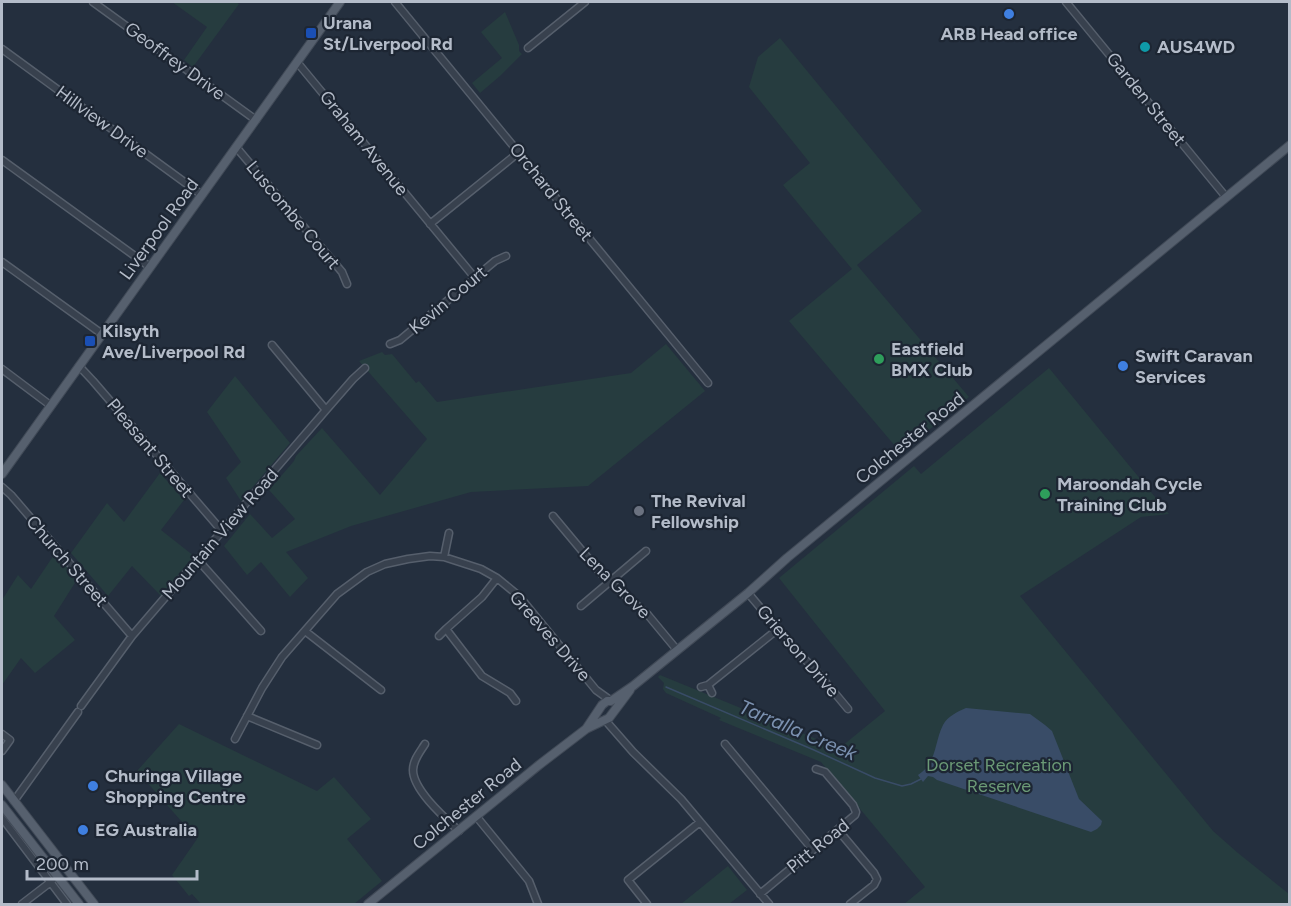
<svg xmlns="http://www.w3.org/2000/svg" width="1291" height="906" font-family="Figtree,sans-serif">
<rect width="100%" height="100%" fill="#242f3e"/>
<path fill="#263c3f" d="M172 2H236L239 4 193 67 184 60 207 27Z
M505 12 519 45V51L522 54 500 76 480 93 472 83 502 58 481 32Z
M780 38 922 211 857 265 969 397 901 453 789 321 852 269 783 185 810 163 749 87 758 57Z
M666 344 705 391 588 486 471 492 351 526 286 552 308 578 290 597 261 562 247 575 224 546 250 514 272 538 295 519 269 490 294 461 296 456 322 428 380 495 427 439 359 361 382 352 385 355 392 354 416 383 419 381 437 402 631 373Z
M1049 368 1169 514 1141 517 1020 596 1213 831 1238 853 1289 894V904H904L925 887 821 762 719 720 721 718 666 693 663 689 664 683 658 677 660 675 836 747 842 746 885 711 779 578 914 466 921 474Z
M235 376 290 443 241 501 226 478 241 462 207 412Z
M160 473 184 500 161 530 194 556 161 596 132 566 108 596 71 553 107 503 124 522Z
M56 552 78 578 54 616 75 640 35 673 21 658 2 685V600L18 575 31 589Z
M179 724 317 791 334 777 371 819 347 839 382 881 354 904H201L192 894 189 896 172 875 197 839 137 771Z
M728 866 747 890 729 904H681Z"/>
<path fill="#394c67" d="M966 708 1030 714 1045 725 1052 731 1079 799 1102 821 1101 825 1097 829 1091 832 937 780 933 777 928 776 923 782 918 775C937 763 934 743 943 725 948 716 957 712 966 708Z"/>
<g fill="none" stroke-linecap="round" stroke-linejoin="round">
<path stroke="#394c67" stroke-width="1.5" d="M666 687 814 750 875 778 902 786 911 784 921 779"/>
<g stroke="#565f6c" stroke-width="9">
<path id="minor" d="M93 2 256 120
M395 2 708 383
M1066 2 1226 197
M528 48 585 2
M2 49 202 195
M297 62 475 278
M236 147 342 272 347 284
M2 160 150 267
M430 224 513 157
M2 262 102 334
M390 344 400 340 495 261 506 256
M272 345 326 410
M79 366 93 381 222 531
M2 369 50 405
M2 487 11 495 132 636
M553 516 603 576 648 615 677 650
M444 557 449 533
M198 560 261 631
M497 578 482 597 446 629 482 676 510 693 516 701
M748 593 800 655 814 668 848 709
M581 606 646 551
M305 631 381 690
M439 636 446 629
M708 685 778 629
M701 687 708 685 712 693
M81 706 132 636 326 410 353 379 365 368
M247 716 317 745
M605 720 633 752 681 799 769 904
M2 734 10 740 2 751
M235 739 262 688 282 657 337 594 367 572 385 564 408 559 430 556 444 557 481 569 497 578 519 596 596 690 610 700
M425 744C420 752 413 760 413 770 413 790 445 818 459 831
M725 744 813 850
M14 801 78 712
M476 816 529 881 538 904
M2 818 67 904
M838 830 874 873 877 879 874 885 850 904
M760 894 855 815 856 812 853 805 825 772 816 769
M22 904 52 881
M647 904 628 880 700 822"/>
</g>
<g stroke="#414a57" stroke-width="10">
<path id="major" d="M2 474 340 2
M586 729 602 705 607 701H611L633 686 748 593 787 558 1290 145
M2 785 94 904
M2 805 79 904
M368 904 539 765 586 729 609 718 630 690"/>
</g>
<use href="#minor" stroke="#38414e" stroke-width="6"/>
<use href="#major" stroke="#56606e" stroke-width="8"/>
</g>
<g fill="#3f7fe0" stroke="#1d2633" stroke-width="2">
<circle cx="1009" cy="14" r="6"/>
<circle cx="1123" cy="366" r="6"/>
<circle cx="93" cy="786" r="6"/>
<circle cx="83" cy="830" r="6"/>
</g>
<g fill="#1a4fb4" stroke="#1d2633" stroke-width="2">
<rect x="305" y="27" width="12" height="12" rx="3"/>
<rect x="84" y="335" width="12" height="12" rx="3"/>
</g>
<circle fill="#0f9aa8" stroke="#1d2633" stroke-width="2" cx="1145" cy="47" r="6"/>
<g fill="#2e9e5b" stroke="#1d2633" stroke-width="2">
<circle cx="879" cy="359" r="6"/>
<circle cx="1045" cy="494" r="6"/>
</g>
<circle fill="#6b7280" stroke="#1d2633" stroke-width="2" cx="639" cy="511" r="6"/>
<g text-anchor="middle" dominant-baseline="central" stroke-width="4.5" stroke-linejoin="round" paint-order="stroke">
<g font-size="18" font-weight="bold" fill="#b4bcc9" stroke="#1d2633" text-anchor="start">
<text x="323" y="23">Urana<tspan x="323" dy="21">St/Liverpool Rd</tspan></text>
<text x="1009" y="34" text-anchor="middle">ARB Head office</text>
<text x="1157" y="47">AUS4WD</text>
<text x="102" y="331">Kilsyth<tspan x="102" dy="21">Ave/Liverpool Rd</tspan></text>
<text x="891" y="349">Eastfield<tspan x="891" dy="21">BMX Club</tspan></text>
<text x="1135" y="356">Swift Caravan<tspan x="1135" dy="21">Services</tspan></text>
<text x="1057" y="484">Maroondah Cycle<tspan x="1057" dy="21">Training Club</tspan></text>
<text x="651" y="501">The Revival<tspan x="651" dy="21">Fellowship</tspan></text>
<text x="105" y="776">Churinga Village<tspan x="105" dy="21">Shopping Centre</tspan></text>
<text x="95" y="830">EG Australia</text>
</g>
<g font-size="18" fill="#b4bcc9" stroke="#1d2633">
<text transform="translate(175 61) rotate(36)">Geoffrey Drive</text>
<text transform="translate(1146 99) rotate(51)">Garden Street</text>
<text transform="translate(102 122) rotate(36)">Hillview Drive</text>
<text transform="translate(364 143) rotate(51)">Graham Avenue</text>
<text transform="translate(551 192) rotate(51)">Orchard Street</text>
<text transform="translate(293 215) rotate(50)">Luscombe Court</text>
<text transform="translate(159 229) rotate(-54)">Liverpool Road</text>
<text transform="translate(448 300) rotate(-40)">Kevin Court</text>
<text transform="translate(910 438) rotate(-39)">Colchester Road</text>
<text transform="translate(150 448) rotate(50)">Pleasant Street</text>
<text transform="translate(220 534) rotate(-49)">Mountain View Road</text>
<text transform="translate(67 561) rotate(49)">Church Street</text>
<text transform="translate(615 583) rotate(45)">Lena Grove</text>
<text transform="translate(550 636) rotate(49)">Greeves Drive</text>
<text transform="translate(798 651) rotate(49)">Grierson Drive</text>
<text transform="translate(467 804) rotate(-39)">Colchester Road</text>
<text transform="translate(818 846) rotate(-39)">Pitt Road</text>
</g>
<g font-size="18" fill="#6b9a76" stroke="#1d2633">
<text x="999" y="765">Dorset Recreation<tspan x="999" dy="21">Reserve</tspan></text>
</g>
<g font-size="20" font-style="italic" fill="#7c92b1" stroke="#1d2633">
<text transform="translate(798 730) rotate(23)">Tarralla Creek</text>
</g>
</g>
<rect width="1291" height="906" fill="none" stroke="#b4bcc9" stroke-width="6"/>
<path d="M27 870v9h170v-9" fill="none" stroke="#b4bcc9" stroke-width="3"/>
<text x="36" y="870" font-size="18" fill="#b4bcc9" stroke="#1d2633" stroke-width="4.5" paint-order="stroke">200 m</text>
</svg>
